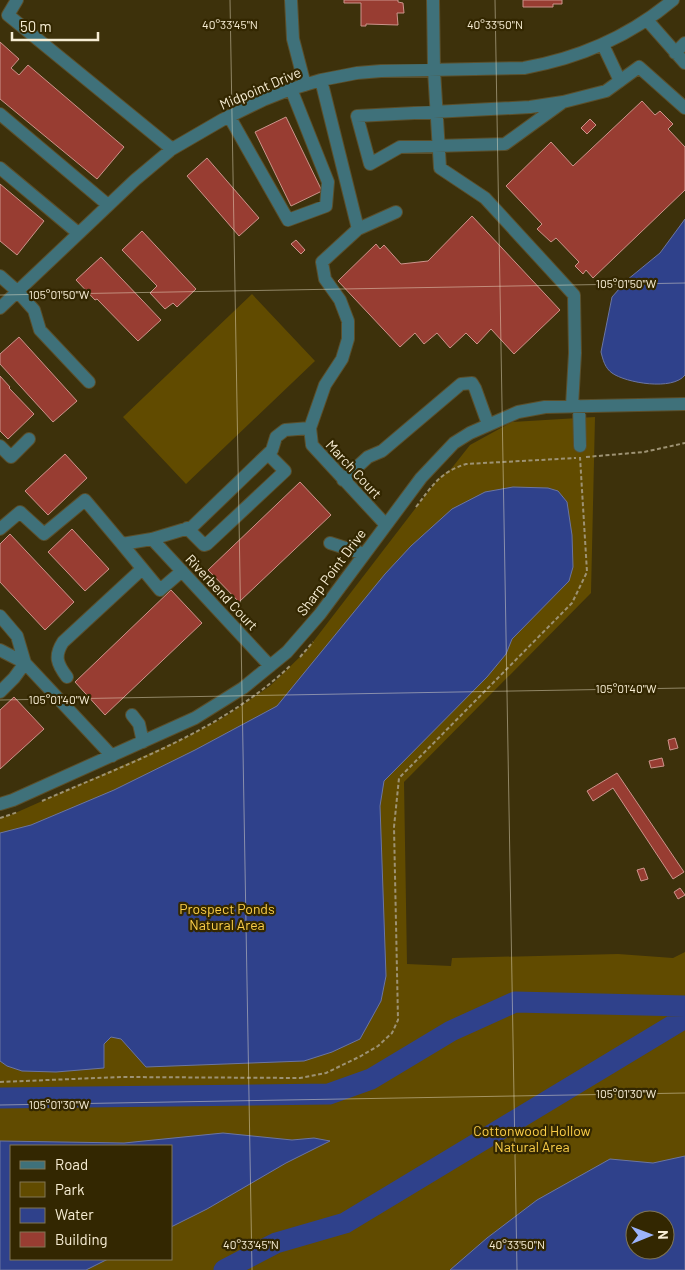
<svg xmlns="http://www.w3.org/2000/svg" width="685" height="1270" font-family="Barlow,sans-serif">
<rect width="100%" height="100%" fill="#3d310b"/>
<path fill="#614b00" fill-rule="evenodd" d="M252 294 315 361 186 484 123 417Z
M595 417 591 593 404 782 407 964 451 966 452 958 618 954 673 958 685 952V1270H0V818L13 814 191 735 226 716 270 686 306 651 431 488 441 476 451 469 470 445 512 422ZM11 1146H171V1259H11ZM635 1220H665V1250H635Z"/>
<path fill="#2f418b" stroke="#6b75a1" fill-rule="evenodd" d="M685 219V375C673 391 626 383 612 373 605 368 603 360 601 352L612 297 627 280 660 253Z
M513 487 548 488 558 491 567 502 572 535 573 567 569 581 512 639 506 654 487 677 384 781 380 806 386 976 381 1001 360 1039 332 1052 304 1061 146 1067 121 1039 111 1037 104 1044V1068L56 1072 22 1071 7 1066 0 1061V833L31 825 114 790 195 750 277 706 385 574 411 546 452 509 485 492Z
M223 1133 292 1140 314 1138 330 1141 286 1163 207 1209 171 1227V1146H11V1259H108L86 1270H0V1141L124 1143Z
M685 1156V1270H450L487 1238 537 1200 610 1159 653 1163ZM635 1220H665V1250H635Z"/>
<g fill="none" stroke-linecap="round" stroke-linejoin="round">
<path stroke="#2f418b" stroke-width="21" d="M0 1098 329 1094 371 1079 451 1031 515 1002 685 1006
M224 1270 276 1243 345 1223 685 1018"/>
</g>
<path fill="#983d32" stroke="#cc948b" d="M344 0H398V2L403 3 404 13H397L398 25 366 24V26H361V3H344Z
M523 0H562V4H553V7H523Z
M0 42 19 59 11 68 19 75 28 65 124 147 97 179 0 99Z
M642 101 655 115 660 111 673 124 668 129 685 147V190L593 278 586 270 583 274 575 266 579 262 556 238 551 242 537 229 542 224 506 186 551 142 573 166Z
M286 117 322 191 291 206 255 132Z
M590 119 596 125 587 134 581 128Z
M207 158 259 218 239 236 187 176Z
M0 184 44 221 17 255 0 241Z
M472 216 560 310 514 354 491 329 477 344 466 333 450 348 437 333 424 344 415 333 400 347 338 281 376 244 380 249 384 245 401 264 428 261Z
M142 231 196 289 177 307 173 303 165 309 150 293 157 286 122 250Z
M296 240 305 250 301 254 291 244Z
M101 257 161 320 138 341 97 299 95 300 76 280Z
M19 337 77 401 53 422 0 364V354Z
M0 376 10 387 9 388 34 414 8 439 0 431Z
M65 454 87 478 48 515 25 491Z
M300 482 331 515 239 602 208 570Z
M72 529 109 569 85 591 48 552Z
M10 534 74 602 45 630 0 582V544Z
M171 590 202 623 105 715 75 682Z
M14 697 44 729 0 769V710Z
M675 738 678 748 670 750 668 740Z
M662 758 664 766 651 768 649 761Z
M617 773 684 872 673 879 613 788 593 801 587 791Z
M644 868 648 879 641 881 637 870Z
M680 888 685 895 678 899 674 892Z"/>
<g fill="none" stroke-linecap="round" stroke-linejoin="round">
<g stroke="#5b4f2b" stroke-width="14">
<path id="minor" d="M17 0 8 15 172 149
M291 0 293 39 305 85
M433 0 434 70 440 168 485 198 574 295 575 353 572 406
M647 20 685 63
M603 45 620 81
M675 53 685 43
M321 80 358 229
M563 102 530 107 357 116 370 164 400 147 505 144 563 102 606 91 639 67 685 108
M0 114 108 205
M229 116 288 220 326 206 328 182 291 89
M0 168 78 233
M0 276 17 291 34 310 40 330 89 382
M0 308 135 180 172 149 222 120 263 100 291 89 321 80 357 73 381 71 524 68C580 58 629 37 673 0
M579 406 580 446
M0 446 11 457 29 439
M343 480 368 457 382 451 461 384 472 383 475 388 488 424
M386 525 312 445 310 428 325 385 342 359 348 339V321L340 300 325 279 322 262 358 229 396 212
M187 528 204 545 207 544 285 471 268 454
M0 529 20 512 44 534 85 500 122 544 152 539 192 527 272 450 276 437 285 430 310 428
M152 539 270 666
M330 543 364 554
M122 544 160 590 182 571
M0 616 17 636 25 663
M0 650 25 663 112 756
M67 677C57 664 54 656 63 642L142 569
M0 692 14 678 25 663
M132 715 139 724 143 742
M0 804 13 800 195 718 243 688 287 652 320 614 421 478 454 443 470 433 518 412 545 407 685 404"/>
</g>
<path stroke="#9d9273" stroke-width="2" stroke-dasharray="4 2.5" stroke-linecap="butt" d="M586 457 644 452 685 443
M416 507C432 486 440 472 466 464L576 458
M300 657 313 642
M42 801C129 763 222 731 291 665
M0 818 18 812
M0 1082 121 1077 300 1078 326 1073 361 1056 378 1046 392 1033 398 1020 394 827 399 778 572 603 587 572 580 457"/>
<use href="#minor" stroke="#3f717a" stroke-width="12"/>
</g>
<path fill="none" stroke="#f7edd4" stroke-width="1" stroke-opacity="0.45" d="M230 0 252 1270M495 0 517 1270M0 295 685 283M0 700 685 688M0 1105 685 1093"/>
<g text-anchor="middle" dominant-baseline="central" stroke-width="4.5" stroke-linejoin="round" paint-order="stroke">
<g font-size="14" fill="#f7edd4" stroke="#332701">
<text transform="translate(260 88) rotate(-23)">Midpoint Drive</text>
<text transform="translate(354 469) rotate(47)">March Court</text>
<text transform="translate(331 572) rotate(-53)">Sharp Point Drive</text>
<text transform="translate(222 592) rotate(47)">Riverbend Court</text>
</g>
<g font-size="14" fill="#fccf49" stroke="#332701">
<text x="227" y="908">Prospect Ponds<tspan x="227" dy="16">Natural Area</tspan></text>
<text x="532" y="1130">Cottonwood Hollow<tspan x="532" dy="16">Natural Area</tspan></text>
</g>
</g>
<g font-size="12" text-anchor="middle" fill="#f7edd4" stroke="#332701" stroke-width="4.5" stroke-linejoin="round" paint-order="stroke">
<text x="230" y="29">40°33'45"N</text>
<text x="495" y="29">40°33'50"N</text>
<text x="626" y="288">105°01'50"W</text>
<text x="59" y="299">105°01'50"W</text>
<text x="626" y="693">105°01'40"W</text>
<text x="59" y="704">105°01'40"W</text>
<text x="626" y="1098">105°01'30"W</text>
<text x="59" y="1109">105°01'30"W</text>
<text x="251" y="1249">40°33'45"N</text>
<text x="517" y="1249">40°33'50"N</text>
</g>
<rect x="10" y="1145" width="162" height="115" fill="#332701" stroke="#817655"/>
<rect x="20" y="1161" width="25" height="8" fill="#3f717a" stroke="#817655"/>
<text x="55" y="1170" font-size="15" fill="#f7edd4">Road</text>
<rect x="20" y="1182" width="25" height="15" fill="#614b00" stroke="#817655"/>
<text x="55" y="1195" font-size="15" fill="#f7edd4">Park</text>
<rect x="20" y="1208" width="25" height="15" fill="#2f418b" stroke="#817655"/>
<text x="55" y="1220" font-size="15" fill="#f7edd4">Water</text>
<rect x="20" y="1232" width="25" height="15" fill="#983d32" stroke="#817655"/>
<text x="55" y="1245" font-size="15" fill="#f7edd4">Building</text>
<g transform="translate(650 1235) rotate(89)"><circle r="24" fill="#332701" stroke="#817655"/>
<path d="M0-4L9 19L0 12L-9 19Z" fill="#9cb4fd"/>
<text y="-8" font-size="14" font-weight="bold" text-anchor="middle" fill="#f7edd4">N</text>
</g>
<path d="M12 32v8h86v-8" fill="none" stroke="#f7edd4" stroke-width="2.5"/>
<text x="20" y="32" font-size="15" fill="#f7edd4" stroke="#332701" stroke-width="4" paint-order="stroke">50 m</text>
</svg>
